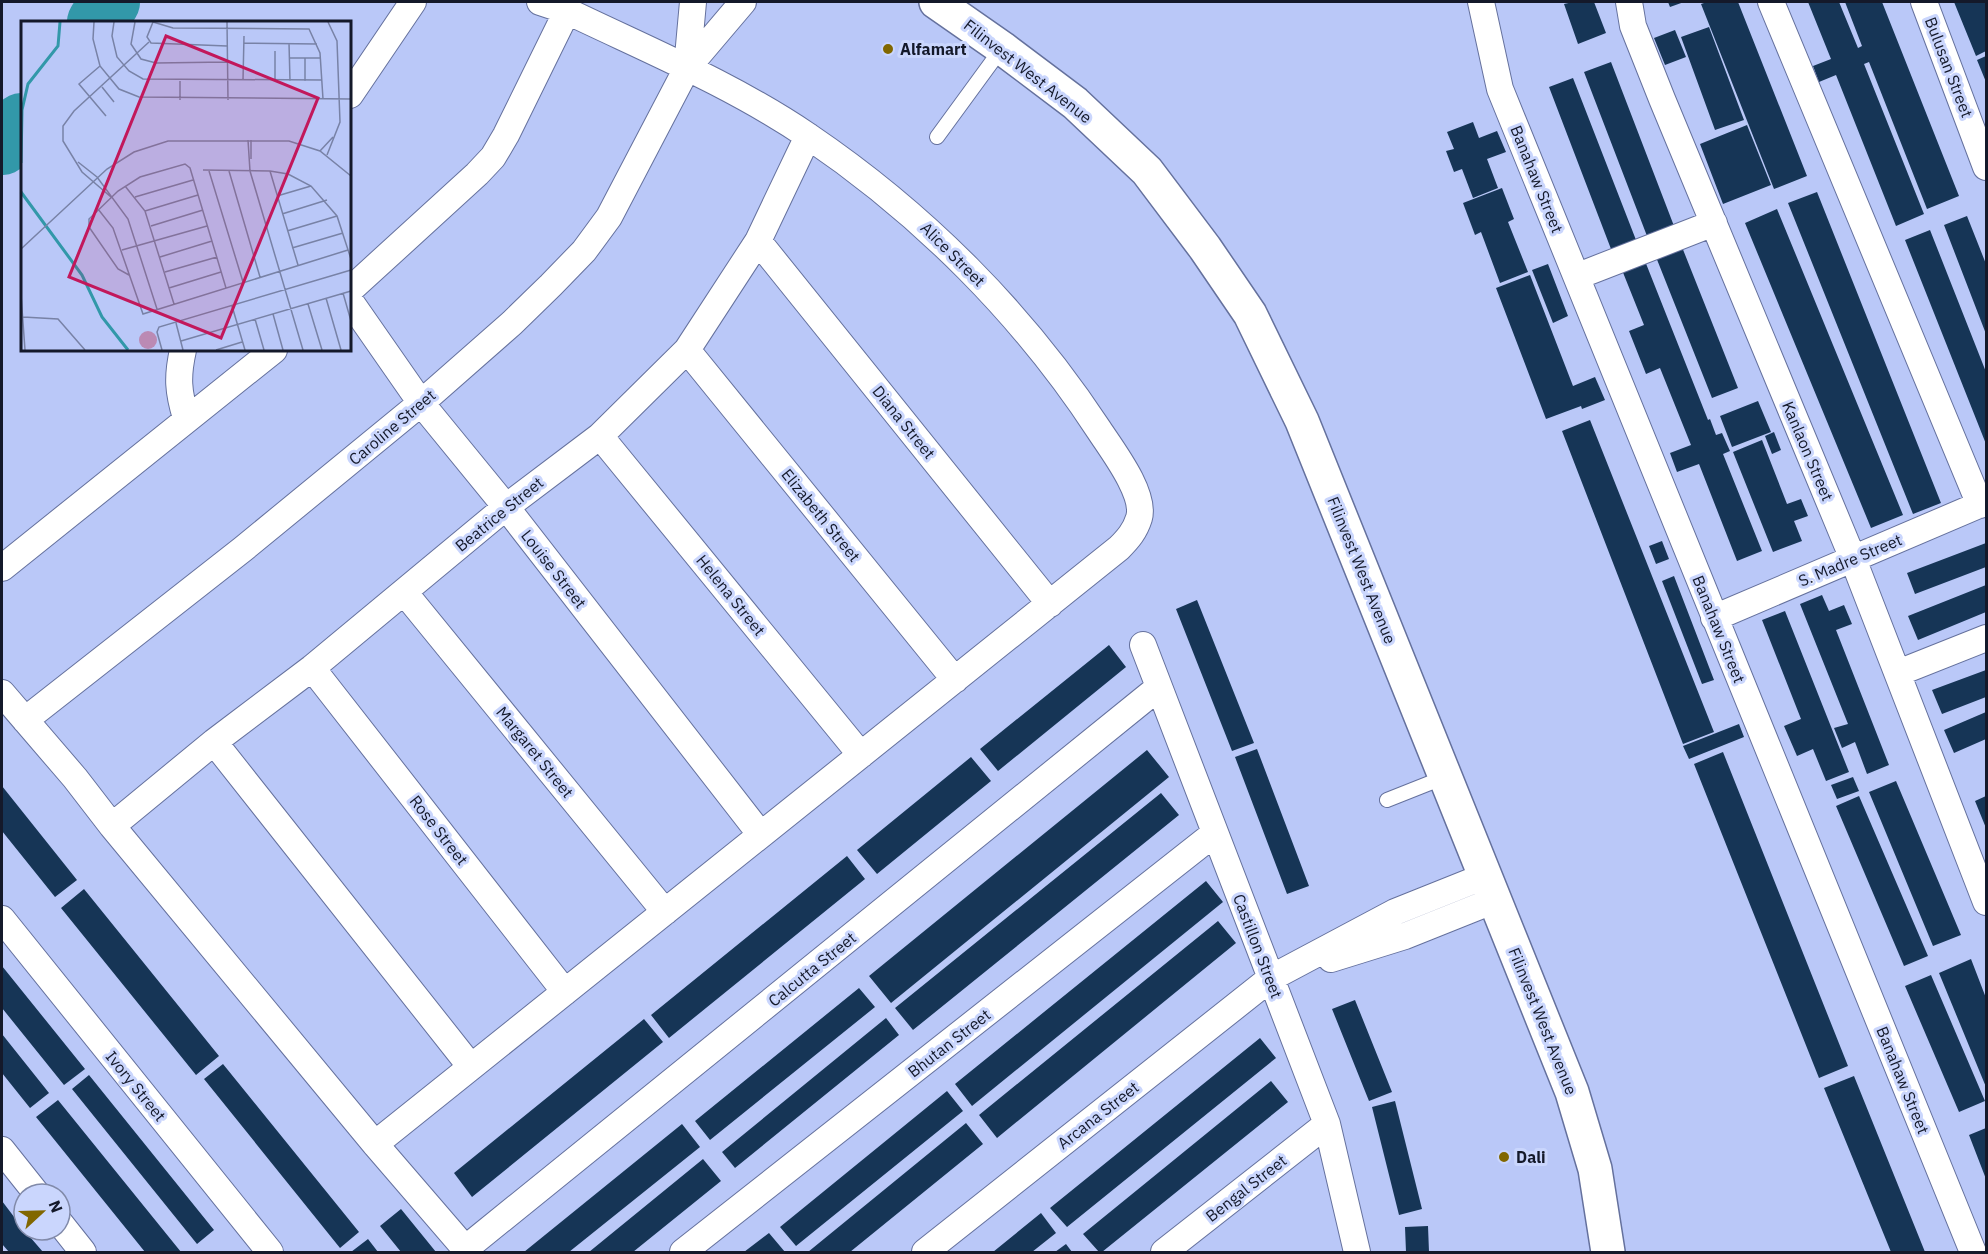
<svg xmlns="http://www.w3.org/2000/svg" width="1988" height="1254" font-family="'IBM Plex Sans',sans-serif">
<rect width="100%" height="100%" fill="#bac8f8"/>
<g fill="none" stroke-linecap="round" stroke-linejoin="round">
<path stroke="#3298a9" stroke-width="60" d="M97 22 110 2
M2 145 22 123"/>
</g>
<path fill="#163556" d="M1573 2H1594L1606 33 1578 44 1564 4Z
M1668 2H1684L1670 7Z
M1707 2H1738L1807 176 1774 189 1701 4Z
M1808 2H1839L1858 48 1862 46 1845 2H1882L1959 196 1927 209 1869 62 1864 64 1924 214 1896 226 1836 75 1819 82 1813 66 1831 59Z
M1954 2H1986V51L1976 56Z
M1709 27 1744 120 1715 130 1681 37Z
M1675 30 1686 57 1665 65 1654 38Z
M1986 56V82L1977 60Z
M1611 62 1674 226 1647 236 1584 72Z
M1573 78 1636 240 1611 249 1549 87Z
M1473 122 1479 138 1497 131 1506 152 1487 159 1498 188 1473 198 1462 169 1454 172 1446 151 1454 149 1447 132Z
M1747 125 1771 185 1723 204 1700 144Z
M1502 188 1514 219 1508 222 1528 272 1500 283 1481 232 1475 235 1463 203Z
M1817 192 1941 503 1913 514 1788 203Z
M1777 209 1903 515 1871 528 1745 223Z
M1967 216 1986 264V334L1944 225Z
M1930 230 1986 372V444L1905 240Z
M1680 242 1738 388 1712 398 1654 252Z
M1643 256 1708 420 1710 419 1716 435 1722 433 1730 451 1723 454 1762 551 1737 561 1699 464 1677 472 1670 453 1691 445 1660 368 1646 374 1629 331 1644 325 1620 265Z
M1548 264 1568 316 1553 323 1532 270Z
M1530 275 1573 386 1595 377 1605 400 1582 409 1581 406 1546 419 1496 288Z
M1758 401 1771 432 1732 447 1720 416Z
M1590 420 1714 732 1683 744 1562 431Z
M1774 432 1781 450 1772 454 1765 436Z
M1762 440 1787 504 1801 499 1808 516 1794 521 1802 541 1773 552 1733 452Z
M1662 541 1669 559 1656 564 1649 546Z
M1986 543V567L1915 594 1907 573Z
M1674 576 1714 680 1702 684 1662 581Z
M1986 585V612L1918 640 1908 616Z
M1822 595 1829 611 1844 605 1852 624 1836 630 1889 765 1867 774 1855 742 1842 748 1834 728 1848 724 1800 604Z
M1197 600 1254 743 1232 751 1176 609Z
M1785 611 1849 772 1826 781 1813 749 1797 756 1784 726 1801 719 1762 620Z
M1109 645 1126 667 998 771 980 749Z
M1986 670V697L1942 714 1932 690Z
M1986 712V739L1954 753 1944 730Z
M1739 724 1744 737 1689 759 1683 746Z
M1257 749 1309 886 1287 894 1235 757Z
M1147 750 1169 777 891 1003 869 976Z
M1723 752 1848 1066 1819 1078 1694 764Z
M971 757 991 781 877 874 857 850Z
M1853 777 1859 791 1837 799 1831 785Z
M1896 781 1961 935 1933 946 1869 792Z
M2 786 77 880 55 897 2 831Z
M1161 793 1179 815 913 1030 895 1008Z
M1859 796 1928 956 1904 966 1836 806Z
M1986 796V828L1975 801Z
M847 856 865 879 669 1038 651 1015Z
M1206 881 1223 902 972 1106 955 1084Z
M84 889 219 1056 196 1075 61 908Z
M1218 921 1236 943 997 1138 979 1115Z
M1971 959 1986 998V1087L1939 973Z
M2 966 85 1069 64 1085 2 1008Z
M1931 975 1985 1101 1959 1112 1905 986Z
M859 988 875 1007 710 1140 695 1121Z
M1355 1000 1392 1092 1369 1101 1332 1009Z
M886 1018 899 1035 735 1168 722 1152Z
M644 1019 663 1042 472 1197 454 1173Z
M2 1034 49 1093 30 1108 2 1073Z
M1260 1038 1276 1058 1067 1227 1050 1208Z
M223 1064 359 1232 340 1248 204 1079Z
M89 1075 214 1230 197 1244 72 1089Z
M1854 1076 1925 1252H1891L1824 1088Z
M1271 1081 1288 1102 1102 1252H1099L1083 1234Z
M947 1091 963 1111 796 1246 780 1227Z
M58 1100 181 1252H145L36 1117Z
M1395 1101 1422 1209 1399 1215 1372 1107Z
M966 1123 983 1144 850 1252H808Z
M682 1124 700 1147 569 1252H524Z
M1986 1128V1179L1969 1135Z
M703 1159 721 1181 633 1252H589Z
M2 1201 24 1230 43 1252H9L2 1244Z
M401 1209 436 1252H401L380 1226Z
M1041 1213 1056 1233 1032 1252H993Z
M1428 1226 1429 1252H1406L1405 1227Z
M769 1233 785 1252H744Z
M368 1239 378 1252H351Z
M1066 1244 1072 1252H1055Z"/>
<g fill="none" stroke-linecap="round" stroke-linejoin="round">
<g stroke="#65719d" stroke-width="16">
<path id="service" d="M937 137 1002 48
M1387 800 1445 777"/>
</g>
<g stroke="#65719d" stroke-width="28">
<path id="minor" d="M1481 2 1500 89 1973 1252
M1629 2 1633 26 1662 99 1853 559 1986 902
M1771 2 1980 505
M1924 2 1986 167
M687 68 693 2
M350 95 413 2
M758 241 1050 604
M1578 276 1714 223
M350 290 477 174 493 157 506 135 567 11
M350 301 421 403 506 507 761 835
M183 350C177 377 178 391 186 418
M687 350 955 680
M600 436 861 755
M2 568 274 350
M404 592 665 912
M1714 618 1986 502
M1143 645 1327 1124 1357 1252
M312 668 565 992
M1898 673 1986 638
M2 693 75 778 112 826 375 1144 468 1252
M25 720 243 549 421 403 512 323 551 285 584 251 609 217 687 68 743 2
M214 742 471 1067
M112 826 214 742 312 668 506 507 600 436 687 350 758 241 808 136
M2 919 270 1252
M1331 959 1405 936 1495 900
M375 1144 1119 548C1128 539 1135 531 1139 518 1146 494 1112 450 1099 430 1023 314 923 214 808 136 733 85 648 50 567 11L540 2
M2 1150 37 1194
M60 1223 83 1252
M465 1249 1158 688
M683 1252 1215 833
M925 1252 1271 978 1395 912 1485 876
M1164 1252 1327 1124"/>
</g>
<g stroke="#65719d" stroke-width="36">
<path id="tertiary" d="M936 2 1002 48 1075 103 1147 171 1205 248 1250 314 1302 421 1572 1092 1595 1169 1608 1252"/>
</g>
<use href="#service" stroke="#fff" stroke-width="14"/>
<use href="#minor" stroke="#fff" stroke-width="26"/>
<use href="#tertiary" stroke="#fff" stroke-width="33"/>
</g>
<g fill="#816700" stroke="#cad6fd" stroke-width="2">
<circle cx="888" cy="49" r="6"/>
<circle cx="1504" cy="1157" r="6"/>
</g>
<g text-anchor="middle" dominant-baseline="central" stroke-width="6" stroke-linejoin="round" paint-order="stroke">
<g font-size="16" font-weight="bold" fill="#14192a" stroke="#cad6fd" text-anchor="start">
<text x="900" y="49">Alfamart</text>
<text x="1516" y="1157">Dali</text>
</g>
<g font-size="16" fill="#14192a" stroke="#cad6fd">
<text transform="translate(1949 67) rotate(69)">Bulusan Street</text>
<text transform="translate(1028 71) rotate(38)">Filinvest West Avenue</text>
<text transform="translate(1537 179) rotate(68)">Banahaw Street</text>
<text transform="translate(953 254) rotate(45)">Alice Street</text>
<text transform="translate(904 422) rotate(51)">Diana Street</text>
<text transform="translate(392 427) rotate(-40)">Caroline Street</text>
<text transform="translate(1808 451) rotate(67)">Kanlaon Street</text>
<text transform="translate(499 514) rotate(-39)">Beatrice Street</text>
<text transform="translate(821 515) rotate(51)">Elizabeth Street</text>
<text transform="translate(1850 560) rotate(-23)">S. Madre Street</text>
<text transform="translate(554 569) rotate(52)">Louise Street</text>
<text transform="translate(1362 570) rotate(68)">Filinvest West Avenue</text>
<text transform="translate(731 595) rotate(51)">Helena Street</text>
<text transform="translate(1719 629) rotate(68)">Banahaw Street</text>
<text transform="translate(535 752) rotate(51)">Margaret Street</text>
<text transform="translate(439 830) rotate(52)">Rose Street</text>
<text transform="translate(1258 946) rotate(69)">Castillon Street</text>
<text transform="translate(812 969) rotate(-39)">Calcutta Street</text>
<text transform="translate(1543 1021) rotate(68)">Filinvest West Avenue</text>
<text transform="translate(949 1043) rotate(-38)">Bhutan Street</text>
<text transform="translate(1903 1080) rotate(68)">Banahaw Street</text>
<text transform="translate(136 1086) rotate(51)">Ivory Street</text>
<text transform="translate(1098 1115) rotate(-38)">Arcana Street</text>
<text transform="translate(1246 1188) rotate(-38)">Bengal Street</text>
</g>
</g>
<g transform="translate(21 21)">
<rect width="330" height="330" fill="#bac8f8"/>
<path d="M118 319a9 9 0 1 1 18 0a9 9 0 1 1-18 0Z" fill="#bb8ab4"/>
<path fill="none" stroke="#3298a9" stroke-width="3" d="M0 142 1 89 7 63 37 25 39 1M0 171 61 254 81 296 107 329"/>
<path fill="none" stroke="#7882a6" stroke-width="1.5" d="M73 1 72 18 79 45 98 68 118 76 330 78M93 1 91 15 96 36 108 50 122 58 301 59M114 1 110 23 120 38 135 42 206 41M132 1 152 7 288 8 299 32 302 78M132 1 126 16 130 22 206 25M206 1 207 79M223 22 296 23M268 22 269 60M254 30V60M268 37H300M284 37V60M79 45 58 63 85 95M222 59 223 15M81 66 93 81M159 79V60M227 119 229 150 282 329M299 130 312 116M306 134 319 101 316 20 307 1M230 138V119M57 141 76 156 107 198 136 288M182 149 249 150 267 153 290 165 316 195 330 238M188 150 222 261M208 150 239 256M249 150 277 244M104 165 124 190 153 283M256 175 290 165M90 176 61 151 42 120V105L53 90 128 21M114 176 172 159M77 188 92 207 122 293 327 229M124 190 177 174M261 193 306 179M130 205 182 189M266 210 316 195M271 227 322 212M0 228 86 148 113 131 147 120H268L299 130 330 155M101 229 186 205M139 236 191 220M144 251 196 236M108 254 97 248 68 206V198L97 170 119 156 164 143 169 147 205 267M148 267 200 251M322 272 330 300M0 274 4 329M305 277 320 329M287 283 301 329M211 285 224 329M252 293 262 329M2 296 37 298 64 329M234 298 243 329M155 302 162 329M160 320 330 270M141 329 136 311 138 306 330 249M195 329 221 321"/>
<path fill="#c2185b" fill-opacity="0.15" stroke="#c2185b" stroke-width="3" d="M145 15 297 77 200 317 48 256Z"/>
<rect width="330" height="330" fill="none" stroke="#14192a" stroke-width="3"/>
</g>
<rect width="1988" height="1254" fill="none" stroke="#14192a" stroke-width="6"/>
<g transform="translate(42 1212) rotate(68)"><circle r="28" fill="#cad6fd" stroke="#818aa9" stroke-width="1.5"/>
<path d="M0-4.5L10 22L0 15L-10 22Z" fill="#816700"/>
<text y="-9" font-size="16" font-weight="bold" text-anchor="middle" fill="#14192a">N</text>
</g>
</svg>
